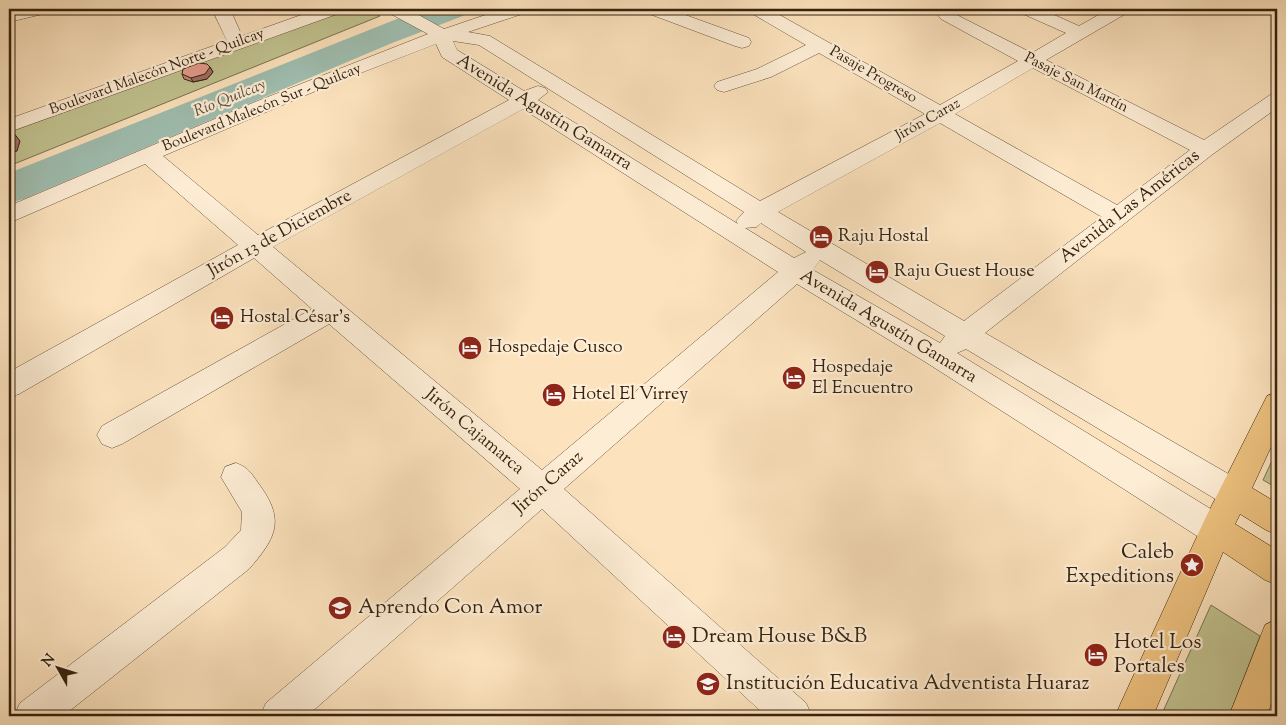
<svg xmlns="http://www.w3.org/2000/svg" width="1286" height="725" font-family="'Sorts Mill Goudy',serif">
<rect width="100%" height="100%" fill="#fce3be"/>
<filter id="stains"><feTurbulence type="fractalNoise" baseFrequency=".004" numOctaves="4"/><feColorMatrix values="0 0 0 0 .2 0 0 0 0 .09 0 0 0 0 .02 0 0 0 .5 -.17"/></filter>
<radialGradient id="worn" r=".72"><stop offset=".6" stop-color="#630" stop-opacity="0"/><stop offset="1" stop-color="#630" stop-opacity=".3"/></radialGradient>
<path fill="#c1c390" stroke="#7c7250" d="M350 9H368L380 16 9 166V132Z
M1277 450V488L1263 480Z
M1211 605 1260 636 1229 716H1161Z"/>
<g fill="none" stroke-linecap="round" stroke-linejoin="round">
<path fill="#9fbeb0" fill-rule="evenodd" d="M422 9H467L463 16 392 43 24 199 9 203V173Z"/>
<g stroke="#68523c" stroke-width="1">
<path id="minor" d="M21 9H50L47 13 9 22V12Z
M212 9H230L242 36 318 9H343L340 13 9 132V119L227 41Z
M386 9H408L444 29 503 9H528L525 13 468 32 490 36 760 201 925 114 819 53 771 77 724 92 717 90 714 86 717 82 757 69 806 45 751 13 748 9H769L940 105 1018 61 941 19 938 15 941 11 947 10 1032 53 1066 33 1021 13 1018 9H1041L1079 26 1109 9H1130L1127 13 1046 60 1204 140 1270 95 1277 93V108L1213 154 985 333 1244 483 1249 493 1244 503 1233 507 1222 503 966 349 957 353 1227 519 1232 530 1227 541 1216 545 1205 541 927 363 797 284 564 489 806 703 812 716H766L542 509 307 716H260L266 703 520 489 329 324 122 444 112 448 102 444 97 435 102 426 312 309 254 258 19 394 9 397V372L238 245 145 164 9 223V206L255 102 428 34 389 13ZM453 41 479 45 744 212 736 221 738 224 538 100 548 92 545 88 538 86 524 91 457 50ZM436 44 442 57 509 100 258 235 163 156 332 84ZM1033 68 1190 150 1117 205 955 114ZM523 109 778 272 542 470 273 247ZM940 123 1102 217 964 321 778 212ZM761 223 806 252 794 258 745 228 756 227ZM820 260 945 336 940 343 813 270Z
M644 9H669L749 38 751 42 749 46 742 48 735 46 647 13Z
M236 463C250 468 252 475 261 487 286 522 274 540 249 569L63 716H14L20 703 225 547 241 530 242 512 221 477 225 467Z"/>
</g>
<g stroke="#362210" stroke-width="1">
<path id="major" d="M1277 392V434L1252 488 1277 503V535L1266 530 1240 514 1235 524 1277 550V585L1265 580 1223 552 1153 716H1115L1205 519 1267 396Z
M1277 619V686L1267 716H1229L1265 625Z"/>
</g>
<use href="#minor" fill="#fdedd5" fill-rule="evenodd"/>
<use href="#major" fill="#eec27f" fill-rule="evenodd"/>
</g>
<path fill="#c4867b" stroke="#362210" d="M210 67 213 72 207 79 193 82 184 79 182 74Z"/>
<path fill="#a06d64" stroke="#362210" d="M210 67 213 72 207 79 193 82 191 78Z
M13 132 20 141 17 151 9 154V142Z"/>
<path fill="#e49c8f" stroke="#362210" d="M199 63 207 64 210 67 205 74 191 78 182 74 183 69Z
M9 131 13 132 10 142H9Z"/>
<defs>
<g id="hotel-disc" transform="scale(1.25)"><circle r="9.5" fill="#8f2418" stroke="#fdedd5"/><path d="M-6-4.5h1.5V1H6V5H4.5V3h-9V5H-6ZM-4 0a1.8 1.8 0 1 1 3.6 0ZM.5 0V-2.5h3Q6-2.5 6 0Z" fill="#fff"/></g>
<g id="sight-disc" transform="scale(1.25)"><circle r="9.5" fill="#8f2418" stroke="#fdedd5"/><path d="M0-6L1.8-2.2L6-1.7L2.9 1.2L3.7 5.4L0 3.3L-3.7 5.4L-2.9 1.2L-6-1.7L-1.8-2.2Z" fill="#fff"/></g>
<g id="school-disc" transform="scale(1.25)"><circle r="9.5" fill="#8f2418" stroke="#fdedd5"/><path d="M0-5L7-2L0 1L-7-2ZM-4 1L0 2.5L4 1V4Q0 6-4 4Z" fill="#fff"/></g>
</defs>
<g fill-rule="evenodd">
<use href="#hotel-disc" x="821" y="237"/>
<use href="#hotel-disc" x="877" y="272"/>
<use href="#hotel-disc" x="222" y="318"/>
<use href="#hotel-disc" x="470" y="348"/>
<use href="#hotel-disc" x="794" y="378"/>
<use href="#hotel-disc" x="554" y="395"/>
<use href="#sight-disc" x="1192" y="565"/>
<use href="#school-disc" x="340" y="608"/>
<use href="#hotel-disc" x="674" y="637"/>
<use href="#hotel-disc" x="1096" y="655"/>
<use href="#school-disc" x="708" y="684"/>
</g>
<g text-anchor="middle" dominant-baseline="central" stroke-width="4.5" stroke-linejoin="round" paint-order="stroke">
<g font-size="15" fill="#362210" stroke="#fdedd5">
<text transform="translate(157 72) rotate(-20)">Boulevard Malecón Norte - Quilcay</text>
<text transform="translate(873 75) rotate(30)">Pasaje Progreso</text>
<text transform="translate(1076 83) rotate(27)">Pasaje San Martín</text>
<text transform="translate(262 108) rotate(-22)">Boulevard Malecón Sur - Quilcay</text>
<text transform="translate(928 120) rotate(-29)">Jirón Caraz</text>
</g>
<g font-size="16" font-style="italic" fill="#565140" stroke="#fdedd5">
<text transform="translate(230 99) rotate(-22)">Río Quilcay</text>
</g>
<g font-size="18" fill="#362210" stroke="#fdedd5">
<text transform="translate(544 113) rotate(32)">Avenida Agustín Gamarra</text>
<text transform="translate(1130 207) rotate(-38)">Avenida Las Américas</text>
<text transform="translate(280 234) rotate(-29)">Jirón 13 de Diciembre</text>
<text transform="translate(888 327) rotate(31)">Avenida Agustín Gamarra</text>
<text transform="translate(474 432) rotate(40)">Jirón Cajamarca</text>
<text transform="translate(549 483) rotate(-41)">Jirón Caraz</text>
</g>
<g font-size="18" fill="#362210" stroke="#fdedd5" text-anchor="start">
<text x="838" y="237">Raju Hostal</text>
<text x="894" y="272">Raju Guest House</text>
<text x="240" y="318">Hostal César's</text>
<text x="488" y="348">Hospedaje Cusco</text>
<text x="812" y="368">Hospedaje<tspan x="812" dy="21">El Encuentro</tspan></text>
<text x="572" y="395">Hotel El Virrey</text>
</g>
<g font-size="21" fill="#362210" stroke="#fdedd5" text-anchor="start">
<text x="1174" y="553" text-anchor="end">Caleb<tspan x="1174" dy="24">Expeditions</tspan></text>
<text x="358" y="608">Aprendo Con Amor</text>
<text x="692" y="637">Dream House B&amp;B</text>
<text x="1114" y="643">Hotel Los<tspan x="1114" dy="24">Portales</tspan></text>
<text x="726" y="684">Institución Educativa Adventista Huaraz</text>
</g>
</g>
<rect width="1286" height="725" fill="none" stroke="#fce3be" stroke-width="30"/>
<rect x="10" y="10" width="1266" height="705" fill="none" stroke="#362210" stroke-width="2.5"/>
<rect x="15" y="15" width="1256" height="695" fill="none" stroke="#362210"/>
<g transform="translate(58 668) rotate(309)" stroke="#fdedd5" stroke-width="4" paint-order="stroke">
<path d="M0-4L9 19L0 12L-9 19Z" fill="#362210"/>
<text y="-8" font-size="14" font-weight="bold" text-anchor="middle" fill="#362210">N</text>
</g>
<rect width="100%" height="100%" filter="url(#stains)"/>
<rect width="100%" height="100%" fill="url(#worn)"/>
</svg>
